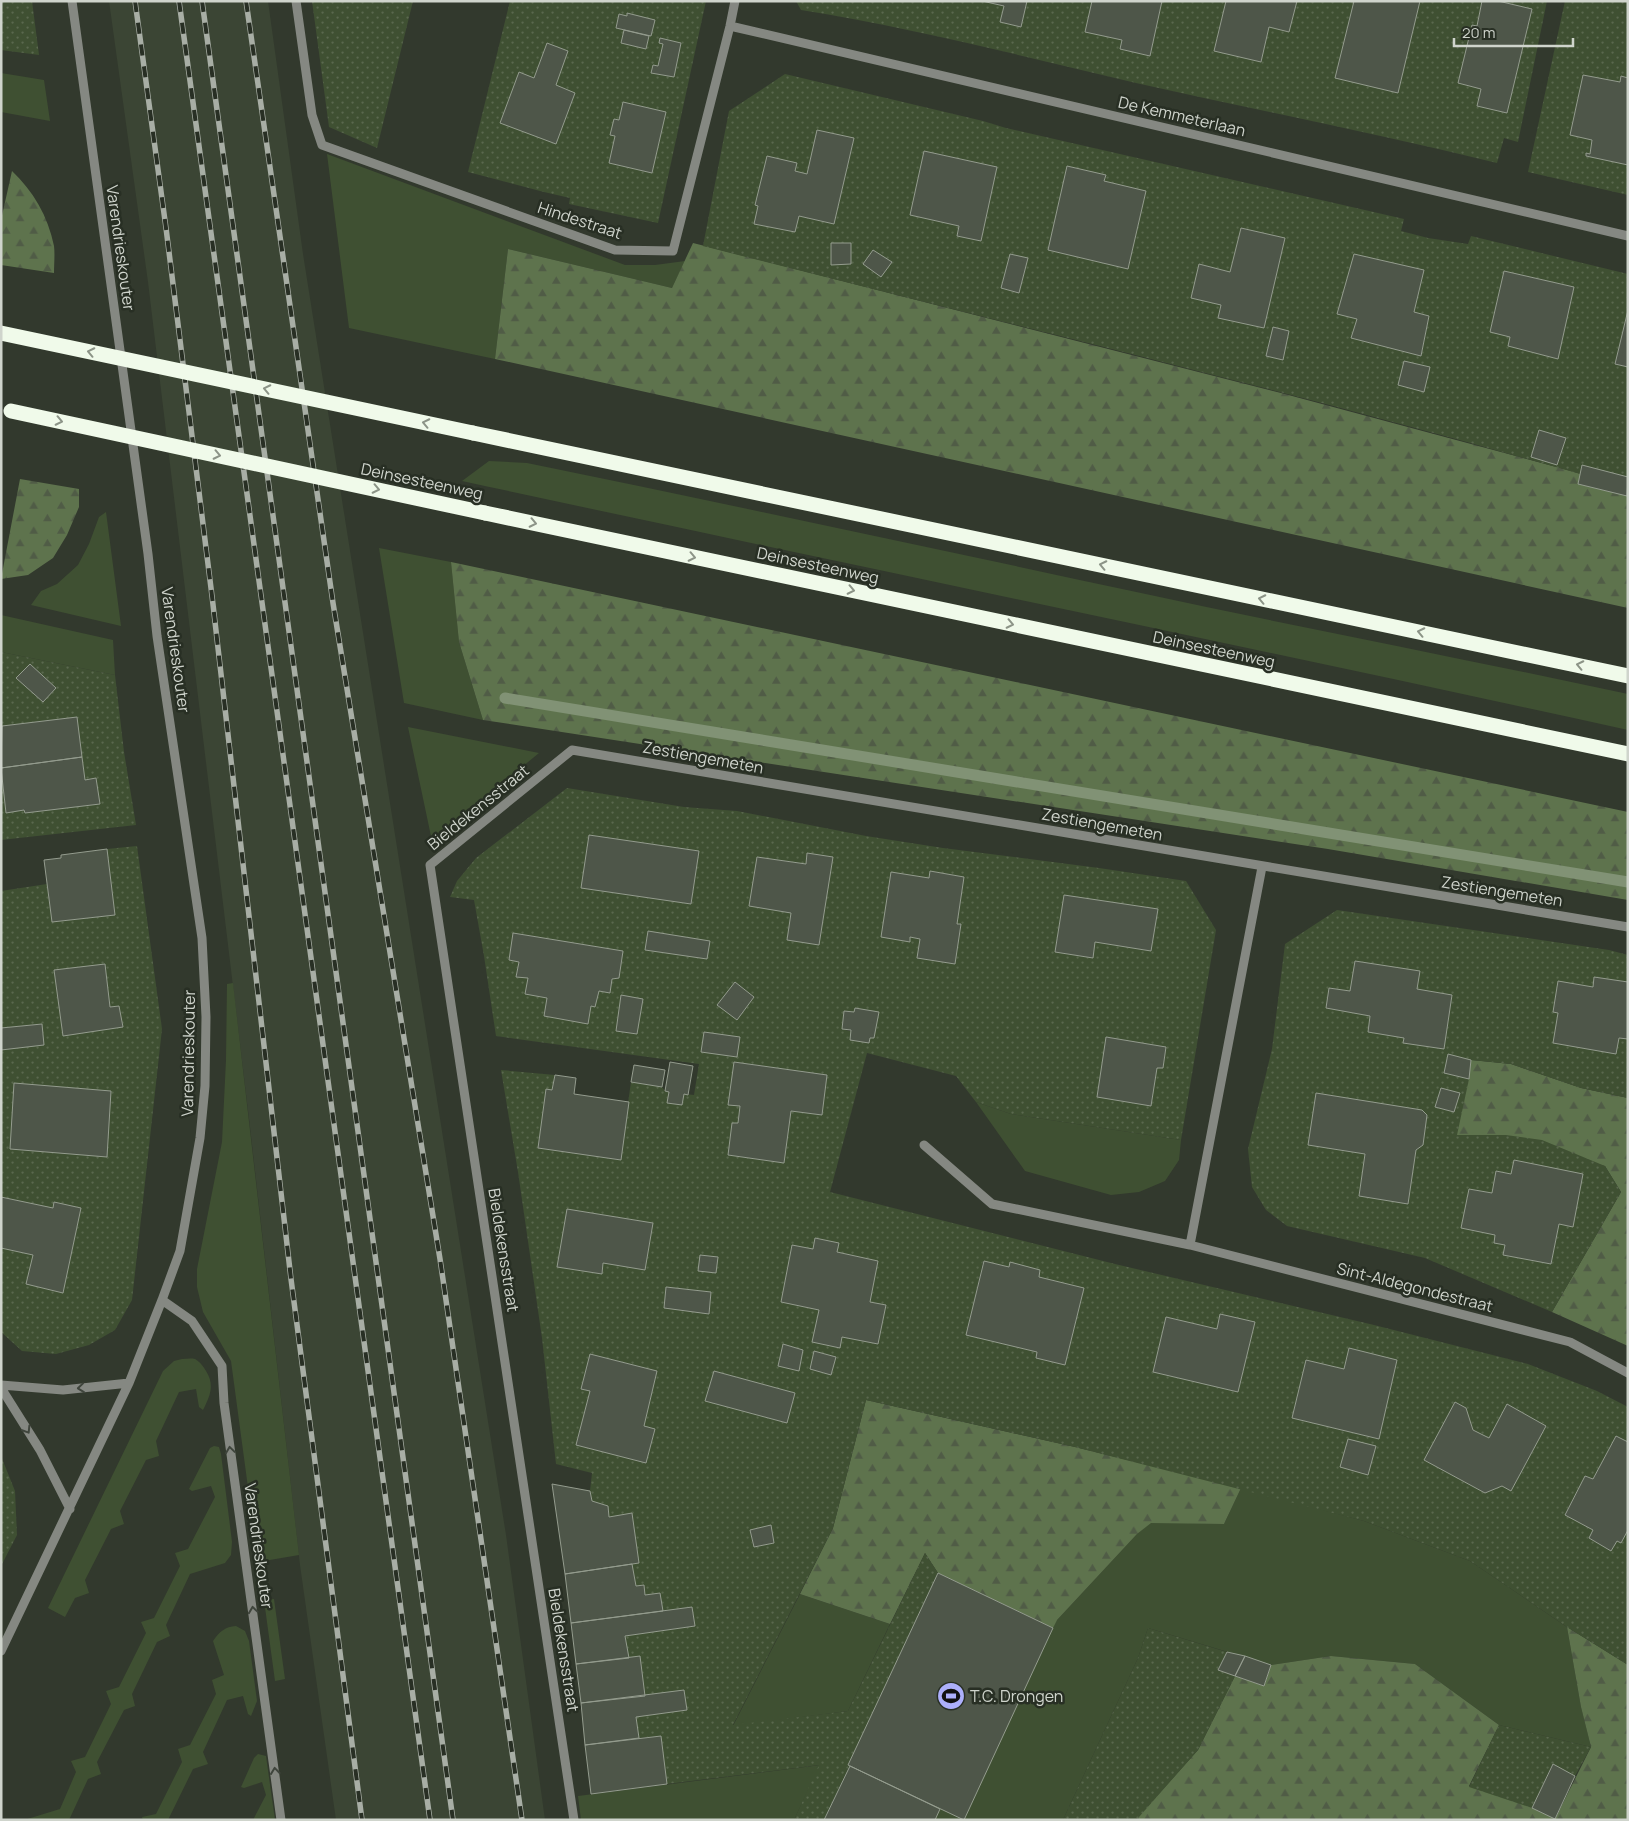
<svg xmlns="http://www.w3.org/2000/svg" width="1629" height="1821" font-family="Manrope,sans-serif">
<defs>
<pattern id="forest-firs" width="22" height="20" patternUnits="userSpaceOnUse" patternTransform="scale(1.25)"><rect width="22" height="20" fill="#5e734d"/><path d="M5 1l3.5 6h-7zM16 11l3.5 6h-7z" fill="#505c46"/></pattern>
<pattern id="garden-dots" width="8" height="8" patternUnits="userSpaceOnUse" patternTransform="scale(1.25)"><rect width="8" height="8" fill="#3f5032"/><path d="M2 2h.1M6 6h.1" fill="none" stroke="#5a684e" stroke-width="1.8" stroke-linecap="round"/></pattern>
</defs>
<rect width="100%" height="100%" fill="#32392d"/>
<path fill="#3b4534" d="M109 1H268L303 254 506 1535 545 1820H336L300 1565 250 1127 148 282Z"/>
<path fill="#3f5032" d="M1 73 44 80 50 121 1 112Z
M327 154 625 265H655L685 261 672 288 508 249 495 359 349 328Z
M489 461 527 463C732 505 936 549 1141 593 1303 628 1466 659 1628 694V730C1240 645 850 565 462 481Z
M106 512 121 626 31 605 41 591 57 584 78 565 89 544 99 517Z
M379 548 451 562 459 642 483 720 404 703Z
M1 615 113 640 115 675 1 652Z
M408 727 539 753 432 841Z
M233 983 299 1555 258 1562 231 1361 203 1312 197 1287V1269L222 1142 226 1060 227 984Z
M976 1102 1011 1114 1181 1140 1179 1160 1165 1181 1139 1192 1111 1195 1025 1171Z
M182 1359C186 1359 191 1358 195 1359 199 1361 204 1367 206 1371 215 1385 210 1396 203 1410L199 1407 196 1389 179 1392 156 1441 159 1456 146 1460 120 1511 124 1524 111 1529 85 1580 89 1593 75 1598 65 1617 48 1608 163 1371 174 1361Z
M214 1446 219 1447 221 1454 232 1542 231 1555 225 1563 190 1574 166 1625 170 1636 157 1642 132 1694 135 1706 124 1710 97 1762 101 1774 88 1779 69 1820H24L60 1809 76 1772 71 1761 85 1757 111 1704 106 1691 119 1687 146 1633 141 1622 154 1618 180 1566 175 1553 188 1549 215 1497 211 1486 192 1491 189 1489 210 1448Z
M1241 1488 1364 1521 1470 1561 1567 1627 1581 1707 1591 1747 1499 1725 1415 1664 1331 1656 1271 1665 1148 1628 1138 1658 1063 1820H824L938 1573 1057 1620 1137 1534 1151 1522 1224 1524Z
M800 1594 890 1624 848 1711 733 1726Z
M274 1599 285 1679 275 1681 264 1600Z
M236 1626 245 1631 249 1641 257 1701 251 1716 248 1714 243 1696 227 1700 203 1752 208 1764 193 1769 168 1820H143L142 1817 156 1814 182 1762 178 1749 190 1745 216 1694 212 1680 224 1675 213 1641C220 1631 225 1627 236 1626Z
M258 1754 266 1756 275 1820H253L266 1795 262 1782 244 1788 241 1787 254 1758Z
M820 1765 794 1820H581L578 1796Z"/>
<path fill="url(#forest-firs)" d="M12 171C33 191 48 216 54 246 55 254 54 265 54 273L1 265V220Z
M693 243 1281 393 1564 469 1628 488V608L495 359 508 249 672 288Z
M20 479 79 489V507L67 535 53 558 28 575 1 579Z
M451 562 1628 812V900L1328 849 483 720 459 642Z
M1471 1060 1511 1064 1581 1088 1628 1098V1346L1552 1312 1621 1192 1605 1166 1456 1135Z
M866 1400 1075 1447 1241 1488 1224 1524 1151 1523 1137 1534 1057 1620 1053 1628 938 1573 925 1553 890 1624 800 1594 833 1528Z
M1567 1627 1628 1665V1820H1138V1817L1198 1750 1235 1676 1264 1686 1271 1665 1331 1656 1415 1664 1499 1725 1469 1786 1532 1807 1555 1819 1591 1747 1581 1707Z"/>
<path fill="url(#garden-dots)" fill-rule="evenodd" d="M1 1H32L39 55 1 50Z
M312 1H413L377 148 329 127Z
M510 1H706L658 223 569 204 570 198 544 192 468 172ZM619 14 627 16V14L655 20 651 36H649L646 49 622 43 624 30 616 28ZM660 38 681 43 674 77 651 73 653 65 658 66 663 44 659 42ZM623 102 666 112 652 173 609 163 615 136 610 135 614 120H619Z
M796 1H982L1004 6 1000 22 1021 27 1027 1H1092L1086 32 1122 40 1120 49 1150 56 1162 1H1226L1214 50 1261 62 1269 27 1289 32 1297 1H1354L1336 78 1420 1H1482L1477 26H1472L1458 83 1481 89 1478 106 1507 113 1532 9 1498 1H1547L1518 142 1504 138 1497 163C1378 134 1257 110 1136 83 1025 57 914 28 801 10Z
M1565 1H1628V78L1621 76 1620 82 1583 75 1570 134 1592 140 1590 154 1587 153 1586 156 1628 165V195L1528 172Z
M785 74 983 121 1006 128 1404 219 1401 231 1428 238 1468 244 1471 236 1628 274V310L1615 364 1628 367V488C1322 398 1011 325 703 246L729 111ZM817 130 854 139 834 224 799 216 795 232 755 224 758 206 795 171 807 174ZM924 151 997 167 981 241 957 236 959 226 910 215ZM1067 166 1106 176 1104 181 1146 191 1128 269 1048 250ZM1241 228 1285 238 1264 328 1218 318 1221 305 1199 264 1230 272ZM1010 254 1028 259 1019 293 1001 288ZM1424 270 1414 312 1429 316 1421 356 1351 338 1357 319 1338 314ZM1504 271 1574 287 1558 359 1508 346 1510 337 1490 331ZM1273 327 1289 331 1283 360 1266 356ZM1539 430 1566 439 1557 465 1531 457Z
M1 652 115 675 124 752 136 825 1 840V770L6 813 24 810 25 813 100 804 96 779 85 780 77 717 2 726 1 728ZM30 664 56 688 43 702 16 678Z
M567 788 684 807 737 811 866 836 943 848 1099 868 1186 881 1216 930 1181 1140 1011 1114 976 1102 956 1076 867 1053 830 1192 1115 1264 1374 1325 1528 1364 1597 1391 1628 1407V1442L1616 1436 1593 1479 1585 1476 1565 1514 1593 1530 1589 1538 1611 1551 1617 1541 1621 1543 1628 1530V1665L1567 1627 1470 1561 1364 1521 1075 1447 866 1400 833 1528 733 1725 848 1711 925 1553 938 1573 824 1820H794L819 1765 667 1784 661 1736 639 1738 636 1717 687 1710 684 1690 645 1696 640 1657 629 1658 625 1636 695 1626 692 1607 663 1611 660 1593 645 1595 644 1585 636 1586 632 1564 639 1563 632 1514 609 1517 608 1506 592 1501 590 1491 592 1473 556 1464 542 1338 518 1172 501 1070 555 1075 552 1090H546L538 1148 620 1160 631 1082 662 1087 665 1091 669 1092 668 1103 682 1105 684 1094 694 1095 699 1064 496 1036 484 956 474 900 450 897 457 881 476 858ZM589 835 699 851 691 904 582 888ZM807 853 832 857 819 944 787 940 791 913 750 906 757 857 806 864ZM930 871 964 877 957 924 961 925 955 964 918 958 920 939 910 937V941L891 872 929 878ZM1064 895 1158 910 1151 951 1095 942 1092 958 1055 952ZM648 932 709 941 707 958 645 950ZM513 933 623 951 619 978 612 979 610 993 599 991 595 1007 591 1006 588 1023 544 1016 547 998 526 994 528 978 516 977 519 962 509 960ZM735 982 754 997 737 1020 718 1005ZM622 996 637 1034H636L616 1030ZM855 1008 878 1012 874 1038 842 1029 844 1011 854 1012ZM1107 1037 1166 1047 1163 1067 1157 1068 1151 1106 1097 1097ZM735 1062 827 1075 822 1115 791 1111 784 1163 728 1155 732 1123H738L740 1106 728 1104ZM567 1209 653 1223 645 1270 603 1263 602 1274 558 1267ZM816 1238 838 1243 837 1252 878 1261 870 1302 886 1305 878 1344 842 1337 839 1348 813 1342 819 1310 781 1302 792 1245 813 1249ZM983 1261 1009 1267 1010 1263 1039 1277 1084 1288 1065 1365 1036 1358 1037 1352 967 1335ZM666 1287 711 1292 709 1313 664 1308ZM1220 1314 1255 1322 1238 1392 1153 1372 1166 1317 1217 1329ZM783 1344 803 1350 799 1370 778 1366ZM1349 1348 1397 1360 1378 1439 1292 1418 1306 1360 1344 1369ZM814 1351 836 1357 831 1375 810 1369ZM590 1354 657 1371 644 1426 655 1430 646 1463 576 1445 590 1391 581 1389ZM714 1371 795 1393 787 1423 706 1401ZM1455 1402 1466 1408 1473 1430 1489 1438 1507 1405 1546 1426 1511 1490 1502 1486 1485 1493 1425 1460ZM771 1526 774 1543 753 1546 750 1530Z
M137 846 162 1029 132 1300 115 1330 89 1345 56 1354 22 1351 1 1332V1248L33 1255 27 1284 63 1293 81 1208 54 1202 53 1208 1 1197V1050L44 1044 42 1024 1 1028V891L47 884 52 922 115 915 107 849ZM105 965 110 1007 119 1006 123 1027 63 1035 55 970ZM15 1084 111 1091 106 1156 10 1149Z
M1337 910 1609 950 1628 955V982L1594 977 1593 987 1558 982 1553 1012 1558 1013 1554 1043 1616 1054 1619 1038 1628 1039V1098L1581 1088 1511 1064 1471 1060 1448 1055 1444 1073 1469 1079 1457 1135H1506L1542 1140 1605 1166 1621 1192 1552 1312 1425 1258 1287 1226 1266 1210 1252 1187 1248 1149 1272 1049 1285 944ZM1355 961 1419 971 1417 989 1452 995 1444 1049 1404 1043V1038L1368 1032 1370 1016 1326 1008 1329 988 1350 991ZM1441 1088 1459 1093 1454 1112 1436 1107ZM1316 1093 1421 1110 1427 1115 1423 1145 1416 1150 1408 1204 1359 1196 1365 1154 1308 1145ZM1514 1161 1572 1227 1559 1224 1551 1264 1503 1255 1505 1245 1494 1243 1495 1235 1462 1228 1469 1189 1492 1193 1496 1171 1511 1174Z
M1 1456 15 1491 17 1535 1 1566Z
M1148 1628 1227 1652 1218 1669 1235 1676 1198 1750 1139 1817 1138 1820H1063L1138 1658Z
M1499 1725 1591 1747 1575 1776 1552 1765 1532 1808 1469 1787Z"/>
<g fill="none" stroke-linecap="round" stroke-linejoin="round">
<path stroke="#819275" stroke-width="11" d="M505 698 1628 882"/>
</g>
<path fill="#4e5649" stroke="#949c8e" d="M982 1H1027L1021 27 1000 22 1004 6Z
M1092 1H1162L1150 56 1120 49 1122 40 1085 32Z
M1226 1H1297L1289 32 1269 27 1261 62 1214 51Z
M1354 1H1420L1398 93 1335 78Z
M1482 1H1498L1532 9 1507 113 1477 106 1481 89 1458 83 1472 25 1477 26Z
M627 13 655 20 651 36 616 28 619 14 627 16Z
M624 30 649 36 646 49 621 43Z
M660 38 681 43 674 77 651 73 653 65 658 66 663 44 659 43Z
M547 43 568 51 556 85 575 93 556 144 500 123 519 72 534 78Z
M1583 75 1620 82 1621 76 1628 78V165L1586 156V153L1590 154 1592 140 1570 135Z
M623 102 666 112 652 173 609 163 615 136 610 135 614 119 619 120Z
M817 130 854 138 834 224 799 216 795 232 754 224 758 206 755 205 767 156 797 163 795 171 807 174Z
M924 151 997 167 981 241 957 236 959 226 910 215Z
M1067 166 1106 175 1104 181 1146 191 1128 269 1048 250Z
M1241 228 1285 238 1264 328 1218 318 1221 305 1191 298 1199 264 1230 272Z
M831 243H851V264L831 265Z
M873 250 892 262 881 277 863 264Z
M1010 254 1028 258 1019 293 1001 288Z
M1354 254 1424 270 1414 312 1429 316 1421 356 1351 338 1357 319 1337 314Z
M1504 271 1574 287 1558 359 1508 346 1510 337 1490 332Z
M1628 310V367L1615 364Z
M1273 327 1289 331 1283 360 1266 356Z
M1404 361 1430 367 1424 392 1398 385Z
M1539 430 1566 438 1557 465 1531 457Z
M1582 465 1628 477 1627 496 1578 484Z
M30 664 56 688 43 702 16 678Z
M77 717 82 757 1 768 2 726Z
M82 757 85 780 96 778 100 804 25 813 24 810 6 813 1 768Z
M589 835 699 851 691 904 581 888Z
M107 849 115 915 52 922 44 860 61 858V855Z
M807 853 833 857 819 945 787 940 791 913 749 906 757 857 806 864Z
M930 871 964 877 957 924H961L955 964 917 958 920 939 910 937V942L881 937 891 872 929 878Z
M1064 895 1158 909 1151 951 1095 942 1093 958 1055 952Z
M648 931 710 941 707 959 645 950Z
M513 933 623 951 619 978 612 979 610 993 599 991 595 1007 591 1006 588 1024 544 1016 547 998 525 994 528 978 516 977 519 962 509 960Z
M1355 961 1420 971 1417 989 1452 995 1444 1049 1403 1043 1404 1038 1368 1032 1370 1016 1326 1008 1329 988 1350 991Z
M105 964 110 1007 119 1006 123 1027 63 1036 54 970Z
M1594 977 1628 982V1039L1619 1038 1616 1054 1553 1043 1558 1013 1553 1012 1558 981 1593 987Z
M735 982 754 997 737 1020 717 1005Z
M621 995 643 999 637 1034 616 1031Z
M855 1008 879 1012 874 1038H870L869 1043 850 1040 851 1030 842 1029 844 1011 854 1012Z
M42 1024 44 1045 1 1050V1028Z
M704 1032 740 1037 737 1057 701 1052Z
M1106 1037 1166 1047 1163 1068H1157L1151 1106 1097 1097Z
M1448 1054 1471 1060 1469 1079 1444 1073Z
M670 1062 693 1066 688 1095 684 1094 682 1105 667 1103 669 1092 665 1091Z
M734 1062 827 1075 822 1115 791 1111 784 1163 728 1155 732 1123H738L740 1106 728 1105Z
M634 1065 665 1070 662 1087 631 1082Z
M555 1075 576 1078 574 1094 629 1102 621 1160 538 1148 546 1089 552 1090Z
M14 1083 111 1091 107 1157 10 1149Z
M1441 1088 1460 1093 1454 1112 1435 1107Z
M1316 1093 1422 1110 1427 1115 1423 1145 1416 1150 1408 1204 1359 1196 1365 1154 1308 1145Z
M1514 1160 1583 1174 1573 1227 1559 1224 1551 1264 1503 1255 1505 1245 1494 1243 1495 1235 1461 1228 1469 1189 1492 1193 1496 1171 1511 1174Z
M1 1197 53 1208 54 1202 81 1208 63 1293 26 1284 33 1255 1 1248Z
M567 1209 653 1223 645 1270 603 1263 602 1274 557 1267Z
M815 1238 839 1243 837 1252 878 1261 870 1302 886 1305 878 1344 842 1337 840 1348 812 1342 819 1310 781 1302 792 1245 813 1249Z
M700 1255 718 1257 716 1273 698 1271Z
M984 1261 1009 1267 1010 1262 1040 1270 1039 1277 1084 1288 1065 1365 1036 1358 1037 1352 966 1335Z
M666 1287 711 1292 709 1314 664 1308Z
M1220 1314 1255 1322 1238 1392 1153 1372 1166 1317 1217 1329Z
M783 1344 803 1350 799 1371 778 1366Z
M1349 1348 1397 1360 1379 1439 1292 1418 1306 1360 1344 1369Z
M814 1351 836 1357 831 1375 810 1369Z
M590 1354 657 1371 644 1426 655 1429 646 1463 576 1445 590 1391 581 1389Z
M714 1371 795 1393 787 1423 705 1401Z
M1455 1402 1466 1408 1473 1430 1489 1438 1507 1404 1546 1426 1511 1491 1502 1486 1485 1493 1424 1460Z
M1616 1436 1628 1442V1530L1621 1543 1617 1541 1611 1551 1589 1538 1593 1530 1565 1515 1585 1476 1593 1479Z
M1348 1439 1376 1446 1368 1475 1340 1467Z
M552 1484 590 1491 592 1501 608 1506 609 1517 632 1513 639 1563 565 1574Z
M771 1525 774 1543 754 1547 750 1530Z
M632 1564 636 1586 644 1585 645 1595 660 1593 663 1611 571 1623 565 1574Z
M938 1573 1053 1628 964 1820 848 1765Z
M692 1607 695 1626 625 1636 629 1658 576 1664 571 1623Z
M1227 1652 1245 1656 1235 1676 1218 1670Z
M640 1656 645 1696 581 1703 576 1664Z
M1245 1656 1271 1665 1264 1686 1235 1676Z
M684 1690 687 1710 636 1717 639 1738 585 1745 581 1703Z
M661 1736 667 1784 591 1794 585 1745Z
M1553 1764 1575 1776 1555 1819 1532 1808Z
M850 1766 940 1809 935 1820H824Z"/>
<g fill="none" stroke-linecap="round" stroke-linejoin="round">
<path stroke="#858882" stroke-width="9" d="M296 1 312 115 322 145 615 250 673 251 730 26 735 1
M730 26 1628 236
M924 1145 992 1204 1190 1245 1570 1342 1628 1373
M1190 1245 1262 867
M162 1300 192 1321 222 1366 224 1403 281 1820
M1 1385 63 1390 129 1383
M1 1388 40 1450 70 1509
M1 1651 129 1383 162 1300 180 1251 200 1138 205 1086 206 1017 202 938 157 636 148 554 72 1
M574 1820 430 865 572 750 1628 927"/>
<path stroke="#f0faea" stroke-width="15" d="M473 433 1628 676
M485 513 1628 754"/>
<g stroke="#a8aea5" stroke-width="5.5">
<path id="rail" d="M135 1 166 228 212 596 291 1279 362 1820
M179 1 430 1820
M202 1 453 1820
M246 1 333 603 440 1259 522 1820"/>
</g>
<use href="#rail" stroke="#282f24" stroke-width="4" stroke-dasharray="11" stroke-linecap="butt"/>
<path stroke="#f0faea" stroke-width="15" d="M1 333 473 433
M11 411 485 513"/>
</g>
<defs><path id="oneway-chevron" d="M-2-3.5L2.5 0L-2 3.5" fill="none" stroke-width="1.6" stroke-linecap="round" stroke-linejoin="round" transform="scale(1.25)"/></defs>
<g stroke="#8c9487">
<use href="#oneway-chevron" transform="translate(91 352) rotate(-168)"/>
<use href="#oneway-chevron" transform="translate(267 389) rotate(-168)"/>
<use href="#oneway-chevron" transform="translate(59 421) rotate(12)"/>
<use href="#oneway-chevron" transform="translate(426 423) rotate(-168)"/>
<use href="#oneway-chevron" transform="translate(217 455) rotate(12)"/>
<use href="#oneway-chevron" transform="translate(376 489) rotate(12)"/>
<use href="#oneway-chevron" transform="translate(533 523) rotate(12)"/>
<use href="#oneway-chevron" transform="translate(692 557) rotate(12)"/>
<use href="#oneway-chevron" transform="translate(1103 565) rotate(-168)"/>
<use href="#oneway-chevron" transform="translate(851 590) rotate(12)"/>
<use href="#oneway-chevron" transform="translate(1262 599) rotate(-168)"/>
<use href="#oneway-chevron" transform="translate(1010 624) rotate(12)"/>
<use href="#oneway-chevron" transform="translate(1421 632) rotate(-168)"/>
<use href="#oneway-chevron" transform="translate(1580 665) rotate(-168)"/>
</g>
<g stroke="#3f453c">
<use href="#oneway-chevron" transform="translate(81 1388) rotate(174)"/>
<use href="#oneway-chevron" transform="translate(27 1430) rotate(58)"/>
<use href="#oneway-chevron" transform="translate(230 1450) rotate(-98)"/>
<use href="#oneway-chevron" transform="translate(253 1610) rotate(-98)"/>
<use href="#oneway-chevron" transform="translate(275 1771) rotate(-97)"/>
</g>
<defs>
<g id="stadium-disc" transform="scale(1.4375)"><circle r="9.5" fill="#acaffb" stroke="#282f24"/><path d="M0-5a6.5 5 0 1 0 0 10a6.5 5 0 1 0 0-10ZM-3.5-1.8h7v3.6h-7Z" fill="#111"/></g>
</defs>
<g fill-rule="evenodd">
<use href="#stadium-disc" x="951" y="1696"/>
</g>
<g text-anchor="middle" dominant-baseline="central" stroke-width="5" stroke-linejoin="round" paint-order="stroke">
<g font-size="16" fill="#cfd4cc" stroke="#282f24">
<text transform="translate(1182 116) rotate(13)">De Kemmeterlaan</text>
<text transform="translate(580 220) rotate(18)">Hindestraat</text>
<text transform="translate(121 248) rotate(82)">Varendrieskouter</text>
<text transform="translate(422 481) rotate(12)">Deinsesteenweg</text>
<text transform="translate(818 565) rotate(12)">Deinsesteenweg</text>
<text transform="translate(1214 649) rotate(12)">Deinsesteenweg</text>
<text transform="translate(176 650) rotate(82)">Varendrieskouter</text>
<text transform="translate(703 757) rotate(10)">Zestiengemeten</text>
<text transform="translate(478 807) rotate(-39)">Bieldekensstraat</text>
<text transform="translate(1102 824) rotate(10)">Zestiengemeten</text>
<text transform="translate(1502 891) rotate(9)">Zestiengemeten</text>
<text transform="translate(188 1053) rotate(-89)">Varendrieskouter</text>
<text transform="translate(504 1250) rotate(81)">Bieldekensstraat</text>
<text transform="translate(1415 1287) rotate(14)">Sint-Aldegondestraat</text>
<text transform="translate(259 1546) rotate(82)">Varendrieskouter</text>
<text transform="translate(564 1650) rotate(81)">Bieldekensstraat</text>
</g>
<g font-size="16" fill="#cfd4cc" stroke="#282f24" text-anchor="start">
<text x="970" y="1696">T.C. Drongen</text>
</g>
</g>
<rect width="1629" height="1821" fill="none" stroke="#cfd4cc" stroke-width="5"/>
<path d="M1454 38v8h119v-8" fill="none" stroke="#cfd4cc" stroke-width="2.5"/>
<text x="1462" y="38" font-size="15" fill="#cfd4cc" stroke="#282f24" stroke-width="4" paint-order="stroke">20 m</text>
</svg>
